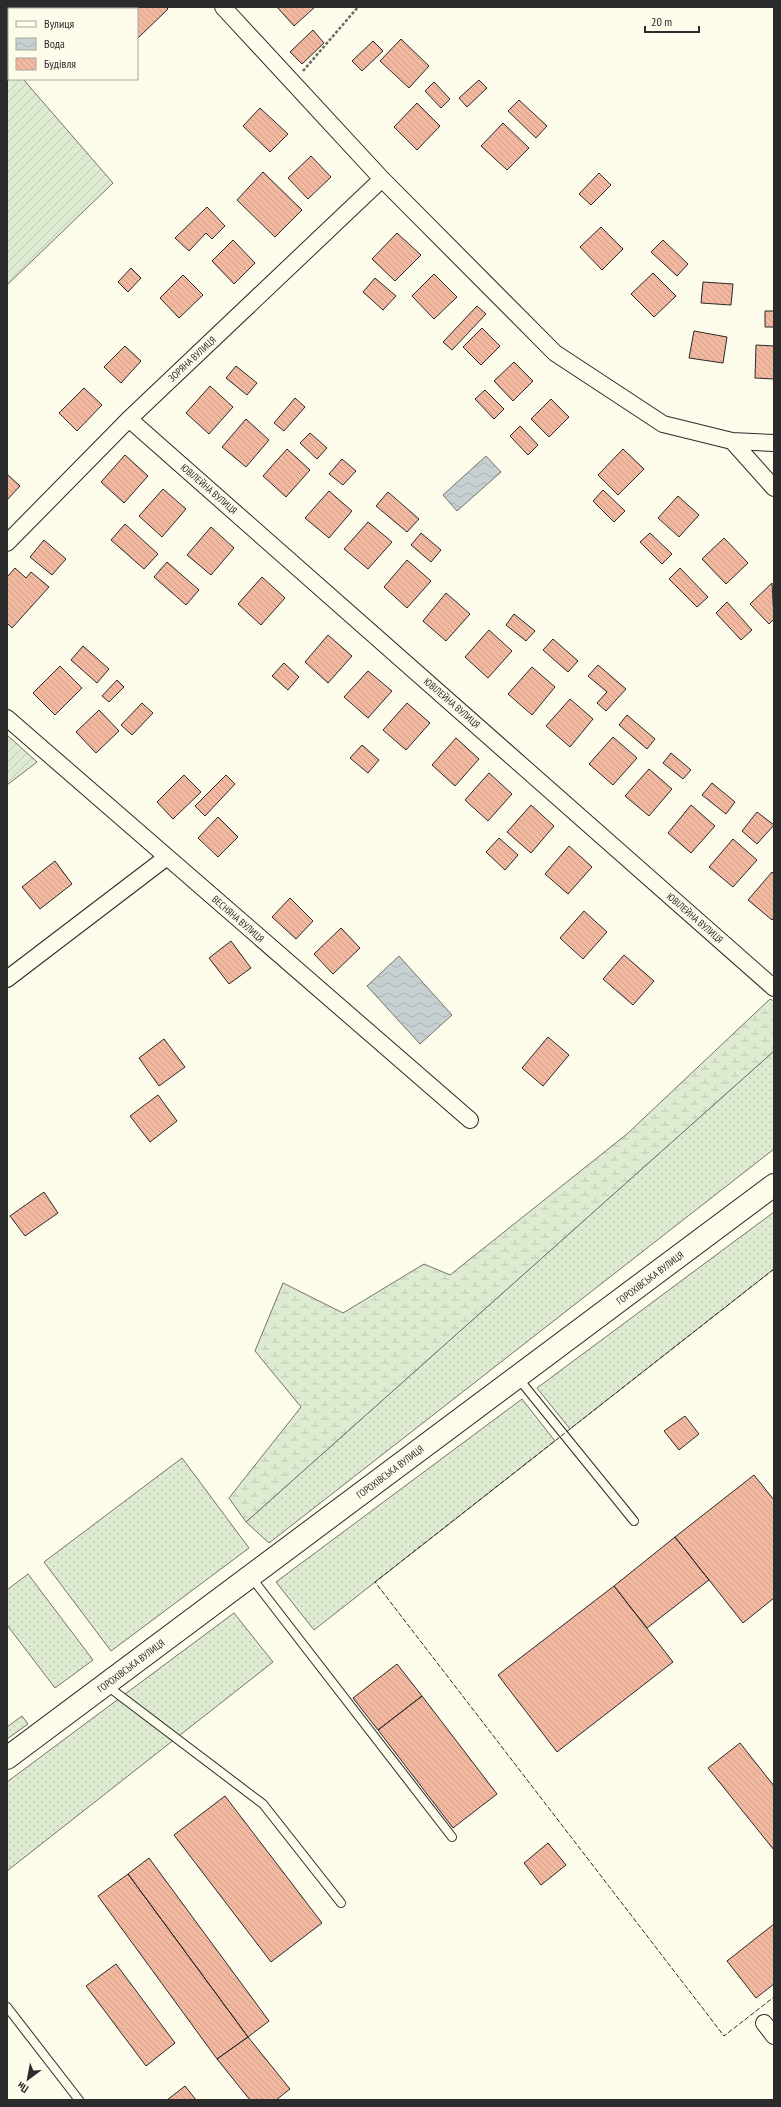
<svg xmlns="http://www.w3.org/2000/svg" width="781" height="2107" font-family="'PT Sans Narrow',sans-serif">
<defs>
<pattern id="grass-dots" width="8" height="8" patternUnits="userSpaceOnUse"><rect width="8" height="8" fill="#deebd1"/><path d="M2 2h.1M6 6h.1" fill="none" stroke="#bfcab4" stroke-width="1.8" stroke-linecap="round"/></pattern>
<pattern id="wetland-marsh" width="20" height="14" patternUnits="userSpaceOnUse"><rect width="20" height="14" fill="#deebd1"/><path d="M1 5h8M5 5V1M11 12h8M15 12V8" fill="none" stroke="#bfcab4"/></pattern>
<pattern id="garden-furrows" width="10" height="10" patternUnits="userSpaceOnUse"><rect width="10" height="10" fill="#deebd1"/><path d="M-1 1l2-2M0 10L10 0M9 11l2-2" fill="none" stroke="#bfcab4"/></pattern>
<pattern id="water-waves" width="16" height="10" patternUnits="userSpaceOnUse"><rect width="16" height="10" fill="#c7d0d0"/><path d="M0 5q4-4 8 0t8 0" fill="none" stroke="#abb3b3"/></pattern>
<pattern id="building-back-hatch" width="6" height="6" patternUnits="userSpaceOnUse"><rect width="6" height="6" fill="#f2b8a0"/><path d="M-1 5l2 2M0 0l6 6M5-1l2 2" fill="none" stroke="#d09e8a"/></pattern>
</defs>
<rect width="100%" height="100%" fill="#fdfbea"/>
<path fill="url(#grass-dots)" stroke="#74746e" d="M774 1051V1149L269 1543 246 1522Z
M774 1212V1269L570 1429 537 1388Z
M522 1399 555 1441 314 1630 276 1582Z
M182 1458 249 1548 111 1651 44 1562Z
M28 1574 93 1660 55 1688 7 1625V1590Z
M234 1613 273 1662 7 1871V1782Z
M22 1716 28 1724 7 1739V1727Z"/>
<path fill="url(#wetland-marsh)" stroke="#74746e" d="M770 999 774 1001V1051L246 1522 229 1498 301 1407 255 1351 283 1283 343 1313 424 1264 450 1275 627 1134Z"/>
<path fill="url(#garden-furrows)" stroke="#74746e" d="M7 61 9 63V79H23L113 183 7 285Z
M7 735 37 762 7 785Z"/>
<path fill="url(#water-waves)" stroke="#74746e" d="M486 456 501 472 457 511 443 495Z
M399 956 452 1015 420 1044 367 986Z"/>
<path fill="url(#building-back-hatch)" stroke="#2b2b2b" d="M129 7H166L168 9 137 39V9H131Z
M277 7H315L294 26Z
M313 30 324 43 302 64 290 52Z
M401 39 429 66 409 88 380 61Z
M373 41 383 51 362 71 352 61Z
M479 80 487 88 467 107 459 98Z
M434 82 450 99 441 108 425 91Z
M519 100 547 126 536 138 508 111Z
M417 103 440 126 417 150 394 127Z
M260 108 288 134 270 152 243 126Z
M503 123 529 148 507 170 481 146Z
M311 156 331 177 308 199 288 178Z
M263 172 302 210 275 237 237 200Z
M599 173 611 185 591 205 579 194Z
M207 207 225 226 212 239 206 233 189 251 175 238Z
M601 227 623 249 602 270 580 247Z
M397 233 421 255 395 281 372 259Z
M233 240 255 263 234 284 212 261Z
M663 240 688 264 677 276 651 252Z
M131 268 141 278 128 292 118 282Z
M653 273 676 296 654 317 631 294Z
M434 274 457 297 434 319 412 296Z
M183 275 203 295 179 318 160 298Z
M375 278 396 296 383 310 363 292Z
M703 282 733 284 731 305 701 303Z
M477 306 486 314 452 350 443 342Z
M765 311H774V327H765Z
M482 328 500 346 481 365 463 347Z
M694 331 727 337 723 363 689 358Z
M756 345 774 346V379L755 378Z
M125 346 141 361 121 383 104 367Z
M514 362 533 381 513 401 494 381Z
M236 366 257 383 247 395 226 378Z
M210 386 233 407 209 434 186 413Z
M84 388 102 405 77 431 59 413Z
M485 390 504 409 494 419 475 399Z
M295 398 305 407 284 431 274 423Z
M551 399 569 417 549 437 531 419Z
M246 419 269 440 246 467 222 447Z
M520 426 538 445 528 455 510 436Z
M310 433 327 448 317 459 300 443Z
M287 449 310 470 286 497 263 476Z
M623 449 644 469 618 495 598 475Z
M125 455 148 476 124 503 101 482Z
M342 459 356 471 343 485 329 474Z
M7 474 20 486 7 500Z
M163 489 186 509 162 537 139 516Z
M603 490 625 511 614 522 593 501Z
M329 491 352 511 329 538 305 518Z
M388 492 419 519 407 532 376 506Z
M678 496 699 515 679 537 658 518Z
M368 522 392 542 368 569 344 549Z
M125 524 158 554 144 569 111 540Z
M211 527 234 548 211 575 187 555Z
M421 533 441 550 431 562 411 545Z
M650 533 672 554 662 564 640 542Z
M724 538 748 563 726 584 702 559Z
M44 540 66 559 52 575 30 557Z
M407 560 431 581 407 608 384 587Z
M167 562 199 590 186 605 154 577Z
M15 568 26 578 31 572 49 587 12 628 7 623V577Z
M680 568 708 597 697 607 669 579Z
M262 577 285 598 261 625 238 604Z
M772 583 774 619 769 624 750 604Z
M446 593 470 614 446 641 423 621Z
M727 602 752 630 741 640 716 613Z
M514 614 535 631 526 641 506 625Z
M489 630 512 651 488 678 465 657Z
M328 635 352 656 328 683 305 662Z
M553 639 578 661 568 672 543 650Z
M83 646 109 669 97 683 71 660Z
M284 663 299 677 288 690 272 676Z
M598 665 626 689 606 711 597 703 607 692 588 676Z
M60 666 82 688 55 715 33 693Z
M532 667 555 687 532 715 508 694Z
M368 671 392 691 368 718 344 697Z
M117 680 124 687 109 702 102 696Z
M570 699 593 719 570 747 546 726Z
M142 703 153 713 132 735 121 725Z
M407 703 430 723 406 750 383 730Z
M99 710 119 731 96 753 76 732Z
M627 715 655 739 647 749 619 725Z
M613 737 637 758 613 785 589 764Z
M456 738 479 759 455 786 432 765Z
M362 745 379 760 368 773 350 758Z
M671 753 691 770 683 779 663 763Z
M649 769 672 789 649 816 625 796Z
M489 773 512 794 488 821 465 800Z
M184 775 201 792 173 819 157 802Z
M226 775 235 784 205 816 195 806Z
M712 783 735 802 726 814 702 795Z
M531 805 554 826 531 853 507 832Z
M691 805 715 826 691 853 668 833Z
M757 812 774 825 757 844 742 831Z
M218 817 238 837 218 857 198 838Z
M499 838 518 855 505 870 486 852Z
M733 839 757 860 733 887 709 867Z
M569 846 592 867 568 894 545 874Z
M55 861 72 884 40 909 22 887Z
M772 872 774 874V917L772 920 748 900Z
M290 898 313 921 296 939 272 917Z
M584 911 607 932 583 959 560 938Z
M341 928 360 948 333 974 314 954Z
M231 941 251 968 229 984 209 958Z
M624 955 654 981 633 1005 603 979Z
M548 1037 569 1055 543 1086 522 1068Z
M164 1039 185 1067 159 1086 139 1058Z
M158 1095 177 1121 150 1142 130 1116Z
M44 1192 58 1213 25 1236 10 1216Z
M685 1416 699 1434 679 1450 664 1431Z
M754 1475 774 1500V1598L743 1623 675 1537Z
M675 1537 709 1580 647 1628 614 1586Z
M614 1586 673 1662 557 1752 498 1675Z
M397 1664 422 1696 378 1730 353 1698Z
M422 1696 497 1794 453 1828 378 1730Z
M740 1743 774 1786V1850L708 1768Z
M225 1796 322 1923 271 1962 174 1835Z
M548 1843 566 1865 541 1885 524 1863Z
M149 1858 269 2021 248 2037 128 1874Z
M128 1874 248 2037 217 2059 98 1896Z
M774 1924V1984L756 1998 727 1961Z
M116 1964 175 2043 146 2066 86 1986Z
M248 2037 290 2089 276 2100H250L217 2059Z
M185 2086 196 2100H167Z"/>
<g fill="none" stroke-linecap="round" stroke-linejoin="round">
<g stroke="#2b2b2b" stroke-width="10">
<path id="service" d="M518 1378 634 1521
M251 1577 452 1837
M106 1685 263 1804 341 1903
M7 2007 79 2100"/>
</g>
<g stroke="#2b2b2b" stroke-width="18">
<path id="minor" d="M223 7 382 179 555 353 663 424 732 441 774 443
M129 419 774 988
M732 441 774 488
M7 543 129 419 382 179
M7 718 470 1120
M7 979 167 857
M764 2023 774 2036"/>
</g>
<g stroke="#2b2b2b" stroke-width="24">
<path id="primary" d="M7 1758 774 1185"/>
</g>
<path stroke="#6a6964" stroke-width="2.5" stroke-dasharray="3 2" stroke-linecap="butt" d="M303 71 358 7"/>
<use href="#service" stroke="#fdfbea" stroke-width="8"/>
<use href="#minor" stroke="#fdfbea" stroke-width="16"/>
<use href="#primary" stroke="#fdfbea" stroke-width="22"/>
<path stroke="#2b2b2b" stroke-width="1" stroke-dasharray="5 2" stroke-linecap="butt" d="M774 1269 375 1582 724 2036 774 1997"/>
</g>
<g text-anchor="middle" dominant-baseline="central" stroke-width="3" stroke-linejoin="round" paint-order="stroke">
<g font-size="10" fill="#2b2b2b" stroke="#fdfbea">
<text transform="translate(192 359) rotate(-43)">ЗОРЯНА ВУЛИЦЯ</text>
<text transform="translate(209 489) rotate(41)">ЮВІЛЕЙНА ВУЛИЦЯ</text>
<text transform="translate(452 703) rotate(41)">ЮВІЛЕЙНА ВУЛИЦЯ</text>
<text transform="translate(695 918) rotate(41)">ЮВІЛЕЙНА ВУЛИЦЯ</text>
<text transform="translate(238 919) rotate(41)">ВЕСНЯНА ВУЛИЦЯ</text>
<text transform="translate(650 1278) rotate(-37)">ГОРОХІВСЬКА ВУЛИЦЯ</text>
<text transform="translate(390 1472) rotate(-37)">ГОРОХІВСЬКА ВУЛИЦЯ</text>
<text transform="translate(131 1666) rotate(-37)">ГОРОХІВСЬКА ВУЛИЦЯ</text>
</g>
</g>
<rect width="781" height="2107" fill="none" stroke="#2b2b2b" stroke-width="16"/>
<rect x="8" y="8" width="130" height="72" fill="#fdfbea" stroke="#a9a89e"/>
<rect x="16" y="21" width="20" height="6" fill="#fdfbea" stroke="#a9a89e"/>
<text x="44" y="28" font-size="12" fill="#2b2b2b">Вулиця</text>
<rect x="16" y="38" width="20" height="12" fill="url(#water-waves)" stroke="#a9a89e"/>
<text x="44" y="48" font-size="12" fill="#2b2b2b">Вода</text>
<rect x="16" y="58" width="20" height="12" fill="url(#building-back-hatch)" stroke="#a9a89e"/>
<text x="44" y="68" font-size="12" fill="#2b2b2b">Будівля</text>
<g transform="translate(28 2079) rotate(212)" stroke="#fdfbea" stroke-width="3" paint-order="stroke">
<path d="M0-3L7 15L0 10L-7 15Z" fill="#2b2b2b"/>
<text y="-6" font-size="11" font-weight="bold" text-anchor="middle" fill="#2b2b2b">Пн</text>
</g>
<path d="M645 26v6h54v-6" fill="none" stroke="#2b2b2b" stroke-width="2"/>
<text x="651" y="26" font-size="12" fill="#2b2b2b" stroke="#fdfbea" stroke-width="3" paint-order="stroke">20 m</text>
</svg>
